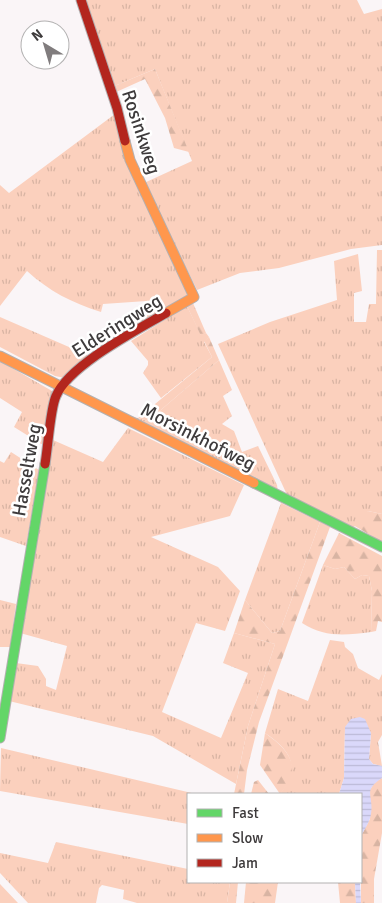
<svg xmlns="http://www.w3.org/2000/svg" width="382" height="903" font-family="Signika,sans-serif">
<defs>
<pattern id="grass-tufts" width="24" height="20" patternUnits="userSpaceOnUse" patternTransform="scale(1.25)"><rect width="24" height="20" fill="#fbd0bd"/><path d="M3 7l-1-3M5 7V3M7 7l1-3M15 17l-1-3M17 17v-4M19 17l1-3" fill="none" stroke="#d8b4a3"/></pattern>
<pattern id="forest-firs" width="22" height="20" patternUnits="userSpaceOnUse" patternTransform="scale(1.25)"><rect width="22" height="20" fill="#fbd0bd"/><path d="M5 1l3.5 6h-7zM16 11l3.5 6h-7z" fill="#d8b4a3"/></pattern>
<pattern id="water-rules" width="6" height="5" patternUnits="userSpaceOnUse" patternTransform="scale(1.25)"><rect width="6" height="5" fill="#dad8fa"/><path d="M0 2.5h6" fill="none" stroke="#bcbad7"/></pattern>
</defs>
<rect width="100%" height="100%" fill="#faf5f7"/>
<path fill="url(#grass-tufts)" d="M84 0H357L364 14 382 9V245L351 249 279 268 240 273 197 290 144 183 192 161 155 69 112 87Z
M115 114 188 296 126 334 121 319 161 300 103 304 101 312C72 303 49 291 27 271L0 306V185L9 193Z
M377 250H382V514L368 511 354 527 288 497 218 344 270 322 337 300 334 261 358 254 362 291 354 293V322H366L369 304H376Z
M187 306 201 335 206 333 209 337 204 342 212 357 161 398 143 373 148 365V361L131 341Z
M0 317 92 357 65 378 55 376 0 347Z
M219 360 232 390 223 396 232 416 222 424 234 431 242 452 258 446 277 485 278 492 118 412 148 421Z
M0 361 52 391 43 445 14 427 22 412 0 398Z
M128 428 244 485 230 516 151 537 218 567 240 591 225 631 196 623 162 712 221 738 248 673 223 663 234 633 275 644 248 726 236 784 153 736 9 701 16 663 38 666 46 679V686L56 690 67 646 20 633 53 440 103 462Z
M11 452 39 470 26 546 0 537V461L4 463Z
M281 503 320 522 280 631 272 633 245 600Z
M323 565 335 569 344 567 355 579 362 575 369 576 372 591 371 632C346 635 325 638 302 623Z
M0 600 16 604 10 647H0Z
M330 640 344 642 345 647 353 654 358 668 379 680 382 674V735L378 742 382 766 373 764 369 759 371 733 345 727 344 778 339 794H280C301 766 291 751 265 733L278 689 308 701Z
M1 748 196 794H188V824L0 791Z
M56 842 188 869V882H230L227 903H137L123 899 124 890 102 885 99 888 96 903H28L0 873V853L48 863Z
M0 884 18 903H0Z"/>
<path fill="url(#forest-firs)" d="M155 69 189 152 174 148 165 118 145 79 114 93 112 87Z
M193 303 206 333 201 336 187 306Z
M209 337 219 360 148 421 138 418 212 357 204 341Z
M368 511 382 514V542L353 525 359 514Z
M320 522 330 527 259 722 247 770 244 794H234L248 726 275 644 234 633 245 600 272 633 280 631Z
M339 533 382 556V622L378 621 376 631 371 632 372 591 369 576 362 575 355 579 344 567 335 569 323 565Z
M265 733C289 750 304 767 280 794L260 765Z
M382 778V833L374 879V903H361V836L370 819 369 791 375 782Z
M258 780 269 794H251L254 782Z
M230 882H238L236 903H227Z
M246 882H278L275 903H244Z
M338 882H355L356 903H340Z"/>
<path fill="url(#water-rules)" d="M360 717 365 719 371 733 369 759 373 764 382 766V778C362 791 374 795 371 814 370 821 365 829 361 836V794H339L344 778 345 727 351 719Z
M355 882H360L361 903H356Z"/>
<g fill="none" stroke-linecap="round" stroke-linejoin="round">
<g stroke="#b3b0b1" stroke-width="11">
<path id="fast" d="M254 483 382 547
M0 738 45 464"/>
</g>
<g stroke="#b3b0b1" stroke-width="11">
<path id="slow" d="M125 141 130 160 194 297 166 313
M0 356 254 483"/>
</g>
<g stroke="#b3b0b1" stroke-width="11">
<path id="jam" d="M81 0 117 108 125 141
M45 464C48 448 50 409 56 396 69 365 137 330 166 313"/>
</g>
<use href="#fast" stroke="#63d668" stroke-width="9"/>
<use href="#slow" stroke="#ff974d" stroke-width="9"/>
<use href="#jam" stroke="#b3261e" stroke-width="9"/>
</g>
<g text-anchor="middle" dominant-baseline="central" stroke-width="5" stroke-linejoin="round" paint-order="stroke">
<g font-size="19" fill="#3e3b3c" stroke="#fff">
<text transform="translate(141 132) rotate(72)">Rosinkweg</text>
<text transform="translate(117 326) rotate(-32)">Elderingweg</text>
<text transform="translate(198 437) rotate(27)">Morsinkhofweg</text>
<text transform="translate(27 470) rotate(-80)">Hasseltweg</text>
</g>
</g>
<rect x="187" y="793" width="175" height="90" fill="#ffffff" stroke="#b2b1b1"/>
<rect x="197" y="809" width="25" height="8" fill="#63d668" stroke="#b2b1b1"/>
<text x="232" y="818" font-size="15" fill="#3e3b3c">Fast</text>
<rect x="197" y="834" width="25" height="8" fill="#ff974d" stroke="#b2b1b1"/>
<text x="232" y="843" font-size="15" fill="#3e3b3c">Slow</text>
<rect x="197" y="859" width="25" height="8" fill="#b3261e" stroke="#b2b1b1"/>
<text x="232" y="868" font-size="15" fill="#3e3b3c">Jam</text>
<g transform="translate(45 45) rotate(322)"><circle r="24" fill="#ffffff" stroke="#b2b1b1"/>
<path d="M0-4L9 19L0 12L-9 19Z" fill="#807c7d"/>
<text y="-8" font-size="14" font-weight="bold" text-anchor="middle" fill="#3e3b3c">N</text>
</g>
</svg>
